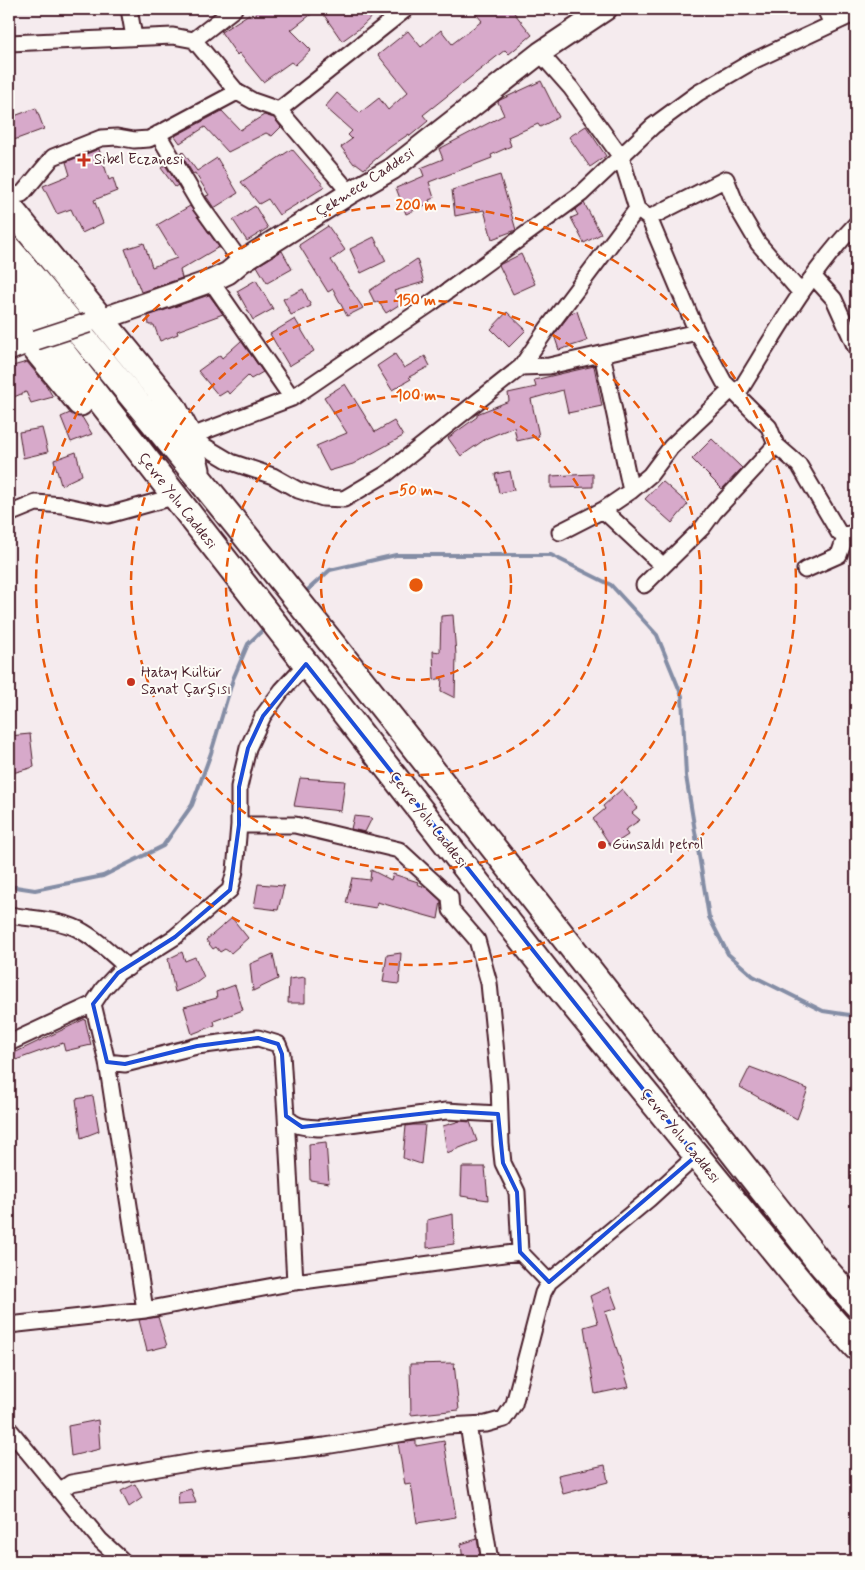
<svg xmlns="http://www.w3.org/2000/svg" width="865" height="1570" font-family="Mynerve,sans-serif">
<rect width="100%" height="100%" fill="#f5ebee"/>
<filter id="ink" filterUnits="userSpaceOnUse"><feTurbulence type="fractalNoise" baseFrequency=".02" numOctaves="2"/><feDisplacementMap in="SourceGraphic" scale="10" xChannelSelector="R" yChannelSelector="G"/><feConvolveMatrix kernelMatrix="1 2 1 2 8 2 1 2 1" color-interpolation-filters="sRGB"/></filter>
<g filter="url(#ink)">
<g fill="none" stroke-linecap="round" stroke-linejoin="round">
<path stroke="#848da5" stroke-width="4" d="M302 595 330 570 396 555H551L611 585 657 635 682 696 686 776 709 917 728 954 753 976 823 1011 856 1016
M9 886 35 890 103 876 163 846 192 805 211 753 233 679 248 644 267 626"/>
</g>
<path fill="#d7a9ca" stroke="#4a1f2b" d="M260 9H318L291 30 311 50 295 65 291 62 263 82 239 53 237 55 221 32 249 14 251 17Z
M334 9H380L360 28 342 41 324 15Z
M472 9H511L532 35 509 54 505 50 423 115 428 121 410 136 409 134 390 147 364 169 356 163 354 164 341 147 352 139 348 135 352 131 325 107 337 93 360 113 379 98 388 110 408 92 378 55 408 31 421 47 441 30 452 44 482 21Z
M541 81 559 117 540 127 538 124 508 137 511 146 491 155 492 158 429 182 434 198 429 200 430 203 406 214 396 188 424 176 421 168 443 159 439 149 504 115 498 102 500 100Z
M36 108 44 129 14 140 9 127V118Z
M222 111 240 130 264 115 274 118 281 127 272 136 266 133 228 152 205 127 180 143 175 136Z
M586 126 606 156 590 167 569 137Z
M99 149 109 180 113 178 117 191 94 200 103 223 82 233 71 209 57 214 43 186 70 175 66 162Z
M292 149 325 187 279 215 268 199 259 204 241 182Z
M183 152 197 171 217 158 238 193 214 208 206 196 209 195 195 173 193 174 181 154Z
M165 165 178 185 175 187 161 168Z
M500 175 516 230 492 239 484 210 455 216 452 190Z
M584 203 601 234 584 243 571 218 578 215 575 210Z
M190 206 219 247 180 270 182 278 141 292 125 249 144 243 152 267 177 258 157 225Z
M255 206 268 228 247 241 233 220Z
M328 226 345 250 331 260 363 308 347 316 333 289 328 292 299 245Z
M374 237 386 261 361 273 350 249Z
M282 251 292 269 267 283 257 266Z
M521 254 535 284 513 294 499 265Z
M417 259 424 282 394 291 402 303 386 313 378 301 375 303 369 291Z
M256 280 273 309 253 320 237 291Z
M303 289 311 306 291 315 283 299Z
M209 295 223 314 177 331 178 334 160 341 154 325H149L148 316Z
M577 311 587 341 559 350 554 335 571 313Z
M507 312 526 330 509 347 491 329Z
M295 319 314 351 289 366 270 334Z
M241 341 263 372 251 379 248 376 229 394 227 391 219 396 198 371 220 355 222 358Z
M395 354 404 368 425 356 430 366 409 377 411 379 392 390 377 366Z
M27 362 46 385 53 397 31 403 26 392 9 399V367Z
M594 366 602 406 568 413 563 390 531 399 539 436 517 441 514 427 487 438 461 456 448 438 477 417V414L509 401 508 393 536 387 534 380Z
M345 384 375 432 394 421 403 436 353 464 329 471 316 446 347 433 324 397Z
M70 413 82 417 92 434 71 442 61 417Z
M42 428 48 452 23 458 19 432Z
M712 439 742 468 722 489 692 459Z
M76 452 82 475 61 485 54 460Z
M510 471 514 490 499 493 495 474Z
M593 474V487L551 488V476Z
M662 481 688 504 672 523 645 499Z
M453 615 456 655 455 698 441 691 442 678 434 680 433 651 440 652 441 616Z
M30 734 34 767 9 774V736Z
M300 778 345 781 341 811 294 806Z
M622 789 638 808 632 813 640 820 625 830 628 835 611 846 593 819 605 809 603 806Z
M354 816 372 818 365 832 351 829Z
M371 870 391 880 393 874 418 882 417 884 427 888 441 901 438 919 377 902 376 908 346 903 352 878 370 880Z
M258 884 284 886 278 910 254 907Z
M232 918 248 938 231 953 225 949 220 952 216 947 213 949 206 940Z
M182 952 185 961 195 957 204 977 196 983 175 992 168 959Z
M401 953 399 984 383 982 387 955Z
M273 954 278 979 253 991 250 964Z
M305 977V1003H288L289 979Z
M235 985 243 1010 214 1021 215 1025 192 1034 184 1007 217 998 216 992Z
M85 1019 91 1045 65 1051 63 1043 13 1061 10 1055Z
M750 1067 808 1089 797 1119 740 1087Z
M93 1096 99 1131 81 1138 76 1099Z
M460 1121 470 1122 477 1141 447 1153 443 1126Z
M412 1125H425L421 1164 403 1158 406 1126Z
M326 1142 329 1183 310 1180 309 1144Z
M462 1167H485L488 1200 461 1196Z
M453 1214 454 1244 427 1248V1220Z
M609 1287 617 1308 605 1312 629 1387 595 1394 584 1327 598 1323 590 1296Z
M158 1317 167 1346 147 1351 139 1320Z
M454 1363 459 1410 411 1415 410 1364Z
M98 1420 100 1449 71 1456 68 1426Z
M416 1441V1446L444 1441 456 1517 417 1523 411 1484 405 1485 398 1443Z
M605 1465 608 1482 563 1494 558 1475Z
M135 1484 142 1498 129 1507 121 1491Z
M191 1489 196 1503 178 1504 179 1492Z
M477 1539 481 1561H463L461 1544Z"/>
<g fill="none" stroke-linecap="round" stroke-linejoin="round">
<g stroke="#4a1f2b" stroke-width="19">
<path id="minor" d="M129 9 134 37
M825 9 832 24
M194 40 237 92 253 101 279 110 350 193
M9 43 173 36 194 40 234 9
M540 53 571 88 621 157 637 209 649 218 697 332 724 382 737 395
M279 110 406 9
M158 134 200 205 241 262
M9 196 22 194 53 157 101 138 117 137 134 140 149 139 237 92
M649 218 726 179 738 209 758 243 801 293
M856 224C808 274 774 336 737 395L769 427 776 445 799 465 839 533 846 535 856 532
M813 276 834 299 856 348
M211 281 292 398 430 304 581 194 653 126 698 93 753 61 856 13
M602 354 631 491
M521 367 547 329 637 209
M189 437 231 462 273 476 298 490 323 498 344 499 386 474 521 367 549 366 697 332
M189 437 292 398
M603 510 663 566
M9 514 36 503 62 505 108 515 173 497
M560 532 603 510 631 491 650 475 671 447 732 389
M805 570 839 555 846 535
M644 585 703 527 714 512 776 445
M239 825H295L399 850 450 897 451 910 477 940 489 983 499 1084 501 1144 503 1163 517 1192 520 1252 549 1282
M9 915C31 919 57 919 78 929 97 939 112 954 128 968
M93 1004 107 1062 125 1064 197 1046 258 1038 278 1044 282 1054 286 1116C295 1128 306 1127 320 1128L446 1111 498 1114
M9 1043 93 1004 103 989 118 973 175 937 230 890 235 871 239 825V787L248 748 263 716 282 690 306 664
M107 1062 145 1310
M286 1116 295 1282
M9 1325 145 1310 295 1282 520 1252
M468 1425 490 1561
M9 1429 100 1540 123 1561
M61 1490 71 1483 205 1460 325 1446 447 1426 486 1424 504 1419 514 1404 543 1293 549 1282 649 1199 696 1156"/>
</g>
<g stroke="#4a1f2b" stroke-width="22">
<path id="tertiary" d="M9 351 36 340"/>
</g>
<g stroke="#4a1f2b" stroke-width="25">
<path id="secondary" d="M102 319 211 281 228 273 241 262 350 193 392 169 540 53 606 9"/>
</g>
<g stroke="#4a1f2b" stroke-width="29">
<path id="trunk" d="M9 207 173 407 189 437 197 470
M9 249C288 579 551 923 819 1262L856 1304
M9 284 562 991 814 1299 856 1347
M9 317 80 403"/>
</g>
<use href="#minor" stroke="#fdfcf7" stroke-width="15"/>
<use href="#tertiary" stroke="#fdfcf7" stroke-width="19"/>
<use href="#secondary" stroke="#fdfcf7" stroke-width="21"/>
<use href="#trunk" stroke="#fdfcf7" stroke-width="25"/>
<g stroke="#4a1f2b" stroke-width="22" stroke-linecap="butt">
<path id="tertiary-bridge" d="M36 340 88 323"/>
</g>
<use href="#tertiary-bridge" stroke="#fdfcf7" stroke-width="19"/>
</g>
</g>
<path fill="none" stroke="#1d4ed8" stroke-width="4" stroke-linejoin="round" d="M306 664 696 1156 549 1282 520 1252 517 1192 503 1163 498 1114 446 1111 302 1127 286 1116 282 1054 278 1044 258 1038 197 1046 125 1064 107 1062 93 1004 118 973 175 937 230 890 239 825V787L248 748 263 716Z"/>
<g fill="none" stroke="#e8590c" stroke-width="2.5" stroke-dasharray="9 6">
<circle cx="416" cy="585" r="95"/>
<circle cx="416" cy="585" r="190"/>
<circle cx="416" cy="585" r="285"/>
<circle cx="416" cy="585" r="380"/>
</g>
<g fill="#c8321e" stroke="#fdfcf7" stroke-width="2">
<path d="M81.5 152.5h5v5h5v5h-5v5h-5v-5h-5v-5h5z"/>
<circle cx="131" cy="682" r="5"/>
<circle cx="602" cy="845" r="5"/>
</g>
<g text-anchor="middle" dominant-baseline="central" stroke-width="4" stroke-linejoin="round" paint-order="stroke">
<g font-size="15" fill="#4a1f2b" stroke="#fdfcf7" text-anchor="start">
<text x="94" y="160">Sibel Eczanesi</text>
<text x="141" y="673">Hatay Kültür<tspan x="141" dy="17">Sanat Çarşısı</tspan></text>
<text x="612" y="845">Günsaldı petrol</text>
</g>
<g font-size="15" fill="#4a1f2b" stroke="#fdfcf7">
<text transform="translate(365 183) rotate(-33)">Çekmece Caddesi</text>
<text transform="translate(177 501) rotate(52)">Çevre Yolu Caddesi</text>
<text transform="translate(428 820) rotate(52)">Çevre Yolu Caddesi</text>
<text transform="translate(680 1136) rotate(51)">Çevre Yolu Caddesi</text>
</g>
</g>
<circle cx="416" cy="585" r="8" fill="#e8590c" stroke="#fdfcf7" stroke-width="2.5"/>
<g font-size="15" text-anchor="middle" font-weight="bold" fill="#e8590c" stroke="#fdfcf7" stroke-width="4" stroke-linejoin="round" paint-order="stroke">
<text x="416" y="210">200 m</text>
<text x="416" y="305">150 m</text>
<text x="416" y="400">100 m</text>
<text x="416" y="495">50 m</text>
</g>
<rect width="865" height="1570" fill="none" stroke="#fdfcf7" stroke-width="30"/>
<rect x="15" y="15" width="835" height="1540" fill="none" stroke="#4a1f2b" stroke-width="2" filter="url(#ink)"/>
</svg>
